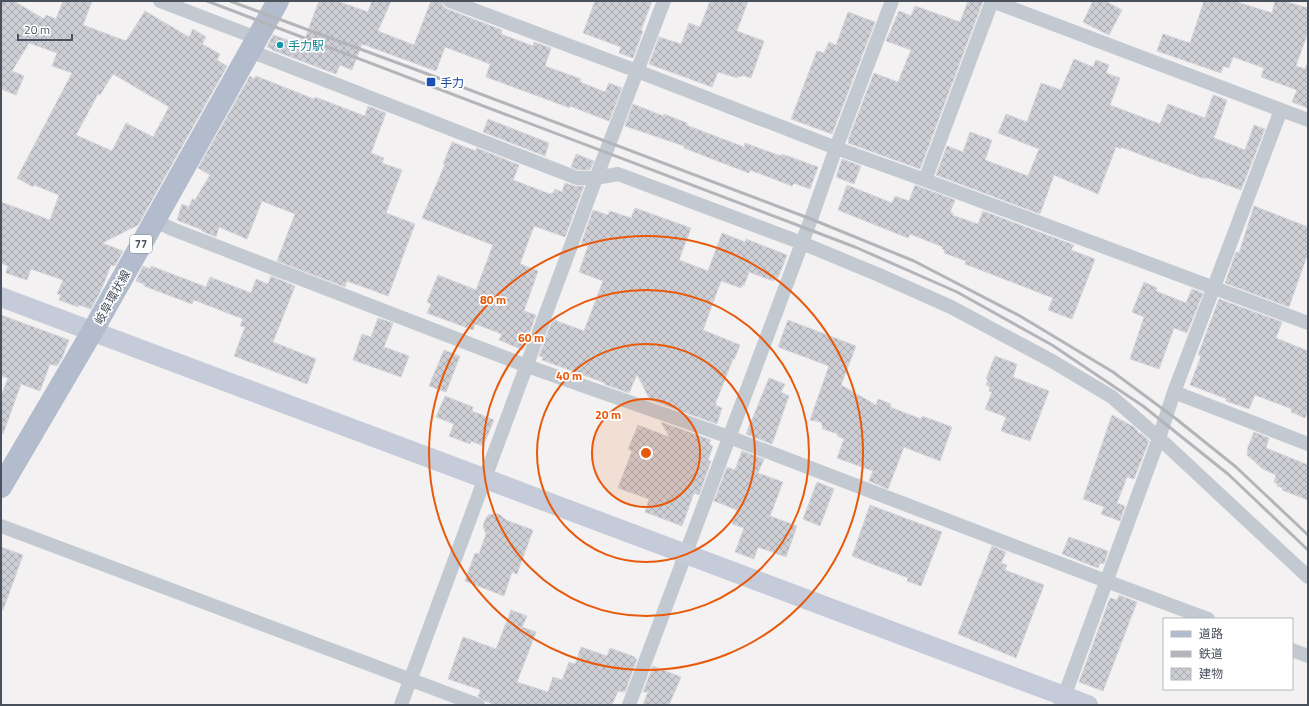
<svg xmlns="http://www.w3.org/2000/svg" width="1309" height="706" font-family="'Titillium Web','Noto Sans JP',sans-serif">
<defs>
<pattern id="building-cross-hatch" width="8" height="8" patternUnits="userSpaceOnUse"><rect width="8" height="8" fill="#cecfd5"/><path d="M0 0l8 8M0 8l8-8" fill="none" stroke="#a9aab0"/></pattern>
</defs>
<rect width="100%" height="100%" fill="#f3f1f1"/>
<path fill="url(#building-cross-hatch)" stroke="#d5d6dc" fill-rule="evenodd" d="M1 1H14L44 19 46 15 56 19 63 1H92L83 25 126 41 145 11 189 37 193 29 206 37 202 44 220 54 217 60 227 66 138 225 102 243 123 251 115 266 111 265 102 288 91 309 79 305 78 307 59 300 61 295 57 294 63 280 31 269 27 280 6 273 8 266 1 263V202L50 220 59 195 34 185 33 187 17 178 72 73 52 66 57 53 29 43 12 71 24 76 16 95 1 89ZM113 74 169 107 153 137 126 123 112 151 76 135 98 94 100 95Z
M319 1H337L368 12 372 1H391L378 31 414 45 431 1H442L443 6 447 9 502 30 501 34 533 46 534 42 551 48 545 66 581 79 580 82 605 92 609 83 622 88 609 121 570 106V108L486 77 490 64 445 47 436 71 362 44 352 70 340 65 336 74 272 50V49L267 47 273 35 296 43 298 39 304 41Z
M595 1H652L641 30 643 31 633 58 619 53 621 47 583 33Z
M710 1H748L737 31 764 41 751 78 742 75 741 77 738 76 737 78 718 72 712 87 649 64 659 37 681 44 689 23 700 27Z
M968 1H983L920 169 848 143 849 141 848 140 874 73 898 82 911 50 886 41 899 11 911 16 915 6 960 22Z
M1093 1H1105L1122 10 1109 35 1083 22Z
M1204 1H1234L1272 13 1275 1H1283L1308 8V32L1296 66 1305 69 1307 64H1308V108L1292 102 1297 90 1261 77 1264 68 1233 57 1229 68 1223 66 1221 73 1157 51 1163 34 1190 43Z
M848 12 875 22 832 134 791 119 817 51 824 53 829 42 836 45Z
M1074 59 1093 67 1096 60 1109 65 1106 73 1120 78 1110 105 1160 124 1168 104 1205 118 1213 95 1227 100 1214 138 1245 150 1254 125 1265 129 1241 190 1208 178H1202L1121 147V149L1116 147 1098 194 1054 175 1040 214 936 175 947 146 963 152 970 132 992 140 985 160 1028 176 1039 149 998 133 1006 114 1027 122 1041 83 1061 90Z
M250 76 254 79 256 76 314 99 315 97 365 116 368 106 386 113 371 153 384 158 382 163 402 170 386 213 415 224 388 296 347 281 345 287 277 261 295 214 262 201 247 239 219 227 216 237 202 231V230L177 220 182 204 189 207 192 199 195 200 210 175 198 168Z
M633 104 663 116 664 114 687 123 686 125 744 147 745 143 781 156 782 154 818 167 810 189 794 183 792 186 750 170 749 173 733 167 684 148V146L625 126Z
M488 119 549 143 545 156 483 132Z
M452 142 476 151 477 148 519 165 513 180 550 194 551 193H553L555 189 562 192 565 183 574 186H584L565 237 534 226 520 264 538 271 524 311 536 315 523 350 499 340 502 334 475 324 473 330 427 313 431 304 427 302 438 275 476 290 493 245 422 218 445 164H443Z
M576 154 594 161 590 170H579L571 167Z
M842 159 861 166 854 184 836 177Z
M847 185 892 203 895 196 909 201 915 185 955 200 950 212 953 213 952 215 978 224 983 211 1074 245 1071 250 1095 259 1072 319 1048 310 1053 298 965 264 966 261 944 253 945 250 942 249 943 247 910 234 908 238 838 210Z
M1254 206 1308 227V253L1289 307 1225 283 1236 252 1239 253Z
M635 208 691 228 679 260 708 271 722 233 745 242 746 239 787 255 778 278 775 277 773 281 749 272 744 286 742 285 741 288 721 281 703 330 740 345 734 360 733 359 716 402V405L722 408 717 424 650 400 637 374 629 393 604 384 605 383 542 360 543 357 539 356 552 321 554 322V320L584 331 603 281 579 272 588 246 581 244 593 210 608 215 610 211 631 218Z
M143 266 150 269 151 266 206 287 210 277 251 293 256 279 268 284 271 276 295 286 273 342 316 359 307 384 234 356 245 327 240 326 243 319 194 300 192 304 144 286V284L136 281Z
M1144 282 1157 288 1156 291 1186 303 1192 289 1203 293 1187 333 1174 328 1159 369 1130 359 1144 317 1132 312Z
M1219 299 1282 322 1276 338 1308 351V410L1305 418 1291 412 1292 409 1255 395 1249 409 1226 401 1227 399 1190 385 1201 356 1198 355Z
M1 315 69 340 62 358 57 366 50 364 40 391 21 384 3 434 1 433V396L8 378 1 376Z
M378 318 393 323 384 347 409 356 401 377 353 360 362 334 371 337Z
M788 320 856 346 841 385 876 405 878 399 891 404 890 407 921 419 922 416 952 427 940 461 904 447 888 489 869 481 873 471 837 458 844 439 837 436 838 434 823 429 821 422 810 420 829 366 778 347Z
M444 350 460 356 446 392 429 386Z
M995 356 1017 364 1013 377 1049 391 1030 441 1001 431 1006 417 985 409 992 392 989 391 990 387 986 385 988 380 986 379Z
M769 378 785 384 781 392 789 396 772 444 746 434Z
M445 396 473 407 472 411 494 420 483 446 471 441 470 444 449 436 454 424 436 417Z
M1112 415 1134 427 1138 431 1137 432 1142 434 1149 441 1134 479 1127 477 1117 503 1125 506 1120 521 1101 514 1104 507 1083 499Z
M661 422 711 440 709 444 713 446 708 460 711 461 699 495 694 493 682 526 645 512 649 499 618 488 632 451 628 449 638 425 669 437Z
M1254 432 1269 438 1266 448 1308 465V500L1282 490 1283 488 1277 486 1278 484 1274 482 1276 475 1263 469 1247 455 1248 447Z
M742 451 764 459 758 473 783 482 770 516 797 526 786 557 758 547 754 559 735 552 744 528 732 524 737 510 714 501 727 467 735 470Z
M817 482 834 489 820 526 803 519Z
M870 505 942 532 921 586 907 581 908 578 852 556Z
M493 514H499L506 520 533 530 517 574 512 572 504 596 465 581 475 553 479 554 486 534 483 526 485 520 488 515Z
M1069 537 1108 551 1104 564 1100 563 1098 568 1062 554Z
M992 546 1006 552 1001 563 1007 565 1005 570 1044 585 1016 658 958 634Z
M1 547 23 555 3 610H1Z
M1119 595 1137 602 1103 691 1079 682 1110 598 1117 600Z
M511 610 527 616 522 627 536 632 517 682 548 692 553 677 562 680 569 662 575 664 581 647 607 656 610 648 635 657V659H637L625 692 618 691 612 705H495L485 701 478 696 481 690 448 679 463 637 496 649Z
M653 666 681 677 669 705H643L648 692H643Z"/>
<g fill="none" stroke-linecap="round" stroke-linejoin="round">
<path stroke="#c2c9d1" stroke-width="14" d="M160 1 257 38
M450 1 637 71 836 148 925 180 1308 323
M250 51 577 178H596L618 174 802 243 879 275 951 307 1052 361 1112 397 1159 438 1308 577
M925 180 992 1 1308 120
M154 220 172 229 527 366 729 437 1106 581 1208 619
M1174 392 1308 444
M1 526 478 705
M1292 650 1308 656
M401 705 596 178 664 1
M629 705 811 219 836 148 892 1
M1061 705 1159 438 1174 392 1281 110"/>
<path stroke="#c5cbd8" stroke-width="20" d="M1 297 1088 705"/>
<path stroke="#b2bccd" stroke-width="22" d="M1 487 92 332 278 1"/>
<path stroke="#b3b5ba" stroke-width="3" d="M207 1 855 247 957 292 1052 345 1143 406 1228 474 1308 550
M230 1 433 76 811 219 914 261 1020 316 1113 372 1175 418 1236 467 1308 535"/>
</g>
<circle cx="646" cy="453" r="54" fill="#e8590c" fill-opacity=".12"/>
<g fill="none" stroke="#e8590c" stroke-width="2">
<circle cx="646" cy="453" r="54"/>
<circle cx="646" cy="453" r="109"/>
<circle cx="646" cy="453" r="163"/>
<circle cx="646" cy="453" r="217"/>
</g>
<circle fill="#0f9aa8" stroke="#fff" stroke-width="1.5" cx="280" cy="45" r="4"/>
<rect fill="#1a4fb4" stroke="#fff" stroke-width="1.5" x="426" y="77" width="10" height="10" rx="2"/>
<g text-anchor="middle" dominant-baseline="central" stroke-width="3.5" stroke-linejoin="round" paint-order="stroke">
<rect fill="#fff" stroke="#80858e" stroke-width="1" x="130" y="235" width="22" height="18" rx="3"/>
<g font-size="11" font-weight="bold" fill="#49515d">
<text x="141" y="244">77</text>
</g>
<g font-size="12" fill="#0d838f" stroke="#fff" text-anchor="start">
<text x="288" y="45">手力駅</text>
</g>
<g font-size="12" fill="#164399" stroke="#fff" text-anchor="start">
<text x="440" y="82">手力</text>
</g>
<g font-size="12" fill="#49515d" stroke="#fff">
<text transform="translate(112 297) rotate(-61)">岐阜環状線</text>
</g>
</g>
<circle cx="646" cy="453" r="6" fill="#e8590c" stroke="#fff" stroke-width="2"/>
<g font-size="12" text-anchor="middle" font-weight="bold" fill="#e8590c" stroke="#fff" stroke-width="3.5" stroke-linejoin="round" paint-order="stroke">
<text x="493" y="304">80 m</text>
<text x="531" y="342">60 m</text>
<text x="569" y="380">40 m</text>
<text x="608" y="419">20 m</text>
</g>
<rect width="1309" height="706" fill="none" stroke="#49515d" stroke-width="4"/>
<rect x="1163" y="618" width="130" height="72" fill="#ffffff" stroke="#b6b9be"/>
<rect x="1171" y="631" width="20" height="6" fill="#b2bccd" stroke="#b6b9be"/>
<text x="1199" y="638" font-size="12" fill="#49515d">道路</text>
<rect x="1171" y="651" width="20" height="6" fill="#b3b5ba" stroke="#b6b9be"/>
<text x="1199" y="658" font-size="12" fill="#49515d">鉄道</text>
<rect x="1171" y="668" width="20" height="12" fill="url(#building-cross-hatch)" stroke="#b6b9be"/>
<text x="1199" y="678" font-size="12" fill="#49515d">建物</text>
<path d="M18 34v6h54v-6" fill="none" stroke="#49515d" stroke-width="2"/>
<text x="24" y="34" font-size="12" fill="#49515d" stroke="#ffffff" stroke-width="3" paint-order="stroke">20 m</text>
</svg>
